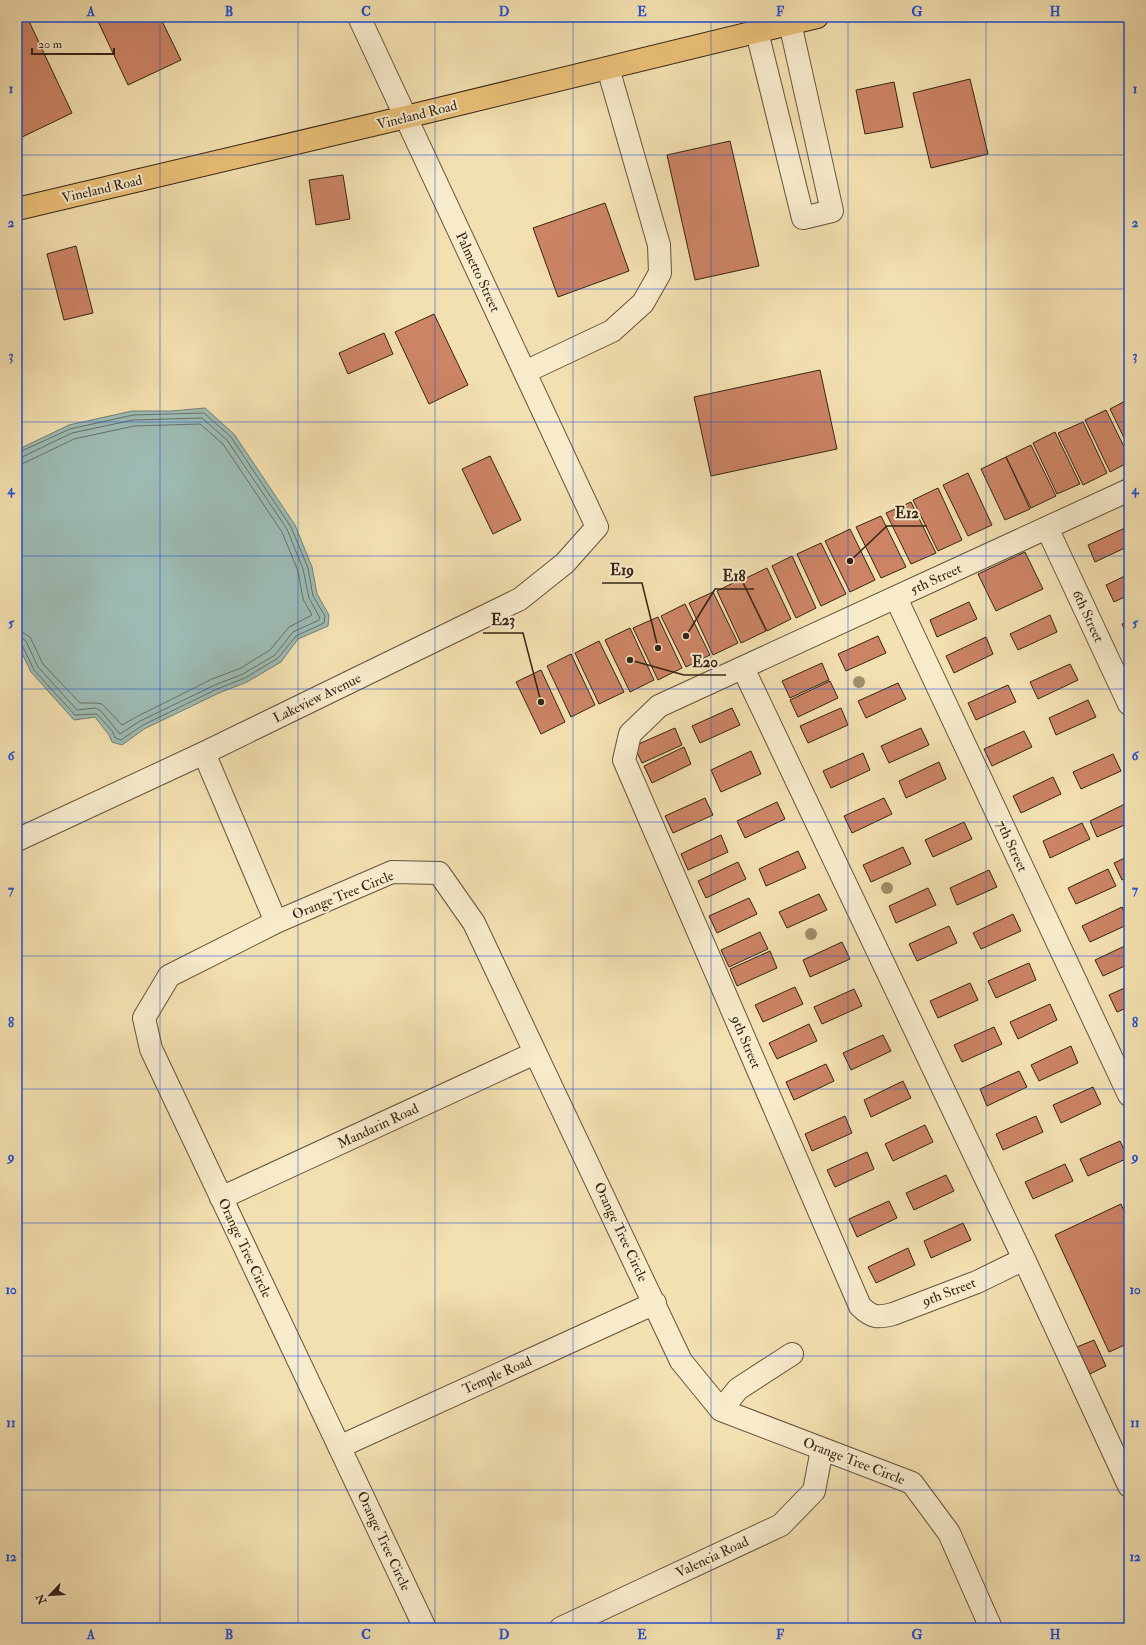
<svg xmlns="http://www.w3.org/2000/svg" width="1146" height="1645" font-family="'IM FELL Double Pica',serif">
<rect width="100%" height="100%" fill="#f3e0b0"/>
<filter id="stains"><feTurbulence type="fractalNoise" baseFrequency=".005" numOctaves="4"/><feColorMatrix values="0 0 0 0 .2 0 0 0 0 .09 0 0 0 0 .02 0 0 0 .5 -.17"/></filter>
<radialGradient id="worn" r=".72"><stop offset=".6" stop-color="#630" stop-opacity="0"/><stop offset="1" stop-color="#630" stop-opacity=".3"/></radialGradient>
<path fill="#9dbbb4" stroke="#737f75" d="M205 408 234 434 295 525 312 567 317 594 329 615 328 626 298 639 281 662 247 682 219 693 144 729 122 745 112 742 109 735 95 717 74 720 31 672 17 643V450L69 425 132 411H171Z"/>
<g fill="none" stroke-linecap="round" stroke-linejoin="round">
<path stroke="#687066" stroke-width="1" d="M17 453 70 429 133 415 204 413 231 437 291 527 308 568 313 596 325 616 324 623 296 636 278 658 245 678 217 689 143 725 121 740 115 738 113 732 97 714 75 715 34 670 22 645 17 642
M17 458 22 457 72 433 133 420 202 418 227 440 287 529 303 569 309 598 320 618 319 620 293 632 275 655 243 674 215 685 140 721 120 734 100 710 95 708 77 710 38 667 26 641 22 638 17 637
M17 464 24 463 74 439 134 426 200 424 223 444 282 532 298 571 303 599 312 615 289 627 270 650 241 668 212 679 138 716 122 725 102 704 96 703H80L43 664 30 637 24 633 17 631"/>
</g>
<path fill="#cc8464" stroke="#342417" d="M17 17H27L72 113 20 138 17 132Z
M96 17H160L181 60 128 85Z
M970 79 988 154 931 168 913 93Z
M894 82 903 127 865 134 856 90Z
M730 141 759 266 695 280 667 155Z
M343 175 350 219 316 225 309 180Z
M605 203 629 271 558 297 533 228Z
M76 246 93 313 64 320 47 254Z
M434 314 468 385 429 404 395 332Z
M384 333 393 354 348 374 339 353Z
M820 370 837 449 711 476 694 397Z
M1129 399V448L1110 409Z
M1106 410 1129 457V462L1110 472 1085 420Z
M1083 422 1107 473 1083 485 1058 433Z
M1055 432 1080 484 1057 494 1033 443Z
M1031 445 1056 496 1031 508 1006 457Z
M490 456 521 520 493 534 462 469Z
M1006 457 1030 509 1005 520 981 469Z
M968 473 992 525 968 536 943 485Z
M938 488 962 540 938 551 913 500Z
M911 502 936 553 911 564 886 513Z
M881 516 906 567 881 578 856 527Z
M1127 527 1129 531V546L1095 562 1088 545Z
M850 529 875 580 850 592 825 541Z
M821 543 846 594 821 606 797 554Z
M1025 552 1043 589 996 611 978 574Z
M792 556 816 608 796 618 772 566Z
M767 568 791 619 767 631 742 580Z
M1129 574V595L1114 602 1106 585Z
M741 579 766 631 741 643 717 591Z
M713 592 738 643 713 655 689 603Z
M969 602 977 619 937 637 930 620Z
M685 604 710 655 686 667 661 616Z
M1050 615 1057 632 1018 650 1010 634Z
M658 617 682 668 658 680 633 628Z
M1129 621V639L1122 624Z
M630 628 654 680 630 692 605 640Z
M878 636 886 653 846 671 838 654Z
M986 637 993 654 954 673 946 656Z
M599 641 624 692 599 704 575 653Z
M571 654 595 705 571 717 547 666Z
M822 663 829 680 790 698 782 681Z
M1070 664 1078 680 1038 699 1030 682Z
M541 670 565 722 541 734 516 682Z
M830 681 838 698 798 717 790 700Z
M898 683 906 699 866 718 858 701Z
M1008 685 1016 702 976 720 968 703Z
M1088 700 1096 717 1056 735 1049 718Z
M732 708 740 725 700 743 692 726Z
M841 708 848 725 808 743 800 726Z
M675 728 682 745 642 763 634 746Z
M921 728 929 745 889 763 881 746Z
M1024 731 1032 747 992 766 984 749Z
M684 747 691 764 652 783 644 766Z
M751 751 761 774 721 792 711 770Z
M863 753 870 770 831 788 823 771Z
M1113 754 1121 771 1081 789 1073 772Z
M939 762 946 779 906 798 899 781Z
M1053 777 1061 794 1021 813 1013 796Z
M705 798 713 815 673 833 665 816Z
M884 798 892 814 852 833 844 816Z
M777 802 785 819 745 838 737 821Z
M1129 802V823L1097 837 1090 821Z
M964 822 972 839 933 857 925 840Z
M1082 823 1090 839 1050 858 1043 841Z
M721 835 728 852 688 870 681 854Z
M903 847 911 864 871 882 863 865Z
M798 851 806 868 766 886 759 869Z
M1129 856V877L1122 880 1114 863Z
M738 862 746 879 706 898 698 881Z
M1108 869 1116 886 1076 904 1068 888Z
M989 870 997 887 957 905 950 888Z
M928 888 936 905 896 923 889 906Z
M819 894 827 910 787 928 779 912Z
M749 898 757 914 717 933 709 916Z
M1122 907 1129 924 1090 942 1082 926Z
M1013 914 1021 931 981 949 973 933Z
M949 926 957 943 917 961 909 944Z
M760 932 768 949 729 967 721 950Z
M842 942 850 959 810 977 803 960Z
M1129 944V964L1103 976 1095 960Z
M770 951 777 968 737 986 730 969Z
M1029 963 1036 980 996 998 988 981Z
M970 983 978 1000 938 1018 930 1001Z
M1129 986V1007L1117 1012 1109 995Z
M795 987 803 1004 763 1022 755 1005Z
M854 989 862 1006 822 1024 814 1007Z
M1050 1004 1057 1020 1018 1039 1010 1022Z
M809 1024 817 1041 777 1059 769 1043Z
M994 1027 1002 1044 962 1062 954 1045Z
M883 1035 891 1051 851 1070 843 1053Z
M1071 1046 1078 1063 1039 1081 1031 1065Z
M826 1064 834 1081 794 1100 786 1082Z
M1019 1071 1027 1087 987 1106 980 1089Z
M903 1081 911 1098 871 1117 864 1100Z
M1093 1087 1101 1104 1061 1123 1053 1105Z
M845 1116 852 1133 812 1151 805 1134Z
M1036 1116 1043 1132 1003 1150 996 1134Z
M925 1125 933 1142 893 1161 885 1144Z
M1120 1141 1128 1158 1088 1176 1080 1159Z
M867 1152 874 1169 835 1187 827 1170Z
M1065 1164 1073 1181 1033 1199 1025 1182Z
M946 1175 954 1191 914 1210 906 1193Z
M889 1201 897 1218 857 1237 849 1219Z
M1121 1204 1129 1222V1343L1109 1352 1055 1235Z
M963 1223 971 1240 931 1258 924 1241Z
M908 1248 915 1265 876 1283 868 1267Z
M1094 1340 1106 1366 1090 1374 1077 1347Z"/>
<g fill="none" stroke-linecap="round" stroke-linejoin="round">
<g stroke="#64533d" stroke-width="24">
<path id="minor" d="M757 32 803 218 832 211 790 23
M525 372 612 331 643 303 660 273 659 245 608 68
M1047 528 1129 704
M896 598 1129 1095
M743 668 1024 1259 1129 1486
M204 753 276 922
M17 840 204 753 520 599 565 563 597 527 359 17
M221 1198 535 1053
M1024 1259 977 1282 893 1314C878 1318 872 1318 860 1306L624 760 630 734 659 706 1129 490
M721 1410 738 1389 792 1354
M339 1447 655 1303
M425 1628 151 1049 144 1018 169 976 276 922 392 872 439 873 474 923 681 1361 721 1410 912 1483 949 1533 991 1628
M561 1628 781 1525 814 1491 822 1449"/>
</g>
<g stroke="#342417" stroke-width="24">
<path id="major" d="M17 209 406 117 817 17"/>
</g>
<use href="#minor" stroke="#f7ebcc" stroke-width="22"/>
<use href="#major" stroke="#eac078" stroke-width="22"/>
</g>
<g fill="#9e8e6b">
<circle cx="859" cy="682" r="6"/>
<circle cx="887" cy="888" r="6"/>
<circle cx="811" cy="934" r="6"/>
</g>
<path fill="none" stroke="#1d4ed8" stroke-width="1" stroke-opacity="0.55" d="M160 17V1628M298 17V1628M435 17V1628M573 17V1628M711 17V1628M848 17V1628M986 17V1628M17 155H1129M17 289H1129M17 422H1129M17 556H1129M17 689H1129M17 822H1129M17 956H1129M17 1089H1129M17 1223H1129M17 1356H1129M17 1490H1129"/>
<g text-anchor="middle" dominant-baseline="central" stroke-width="4" stroke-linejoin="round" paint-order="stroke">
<g font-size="14" fill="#342417" stroke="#f7ebcc">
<text transform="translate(417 115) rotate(-14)">Vineland Road</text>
<text transform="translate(102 189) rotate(-13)">Vineland Road</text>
<text transform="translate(478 272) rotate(65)">Palmetto Street</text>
<text transform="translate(936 579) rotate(-25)">5th Street</text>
<text transform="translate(1088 616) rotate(65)">6th Street</text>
<text transform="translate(317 698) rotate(-26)">Lakeview Avenue</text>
<text transform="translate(1012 846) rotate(65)">7th Street</text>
<text transform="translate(343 895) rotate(-22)">Orange Tree Circle</text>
<text transform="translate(746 1042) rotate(67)">9th Street</text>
<text transform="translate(378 1126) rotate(-25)">Mandarin Road</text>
<text transform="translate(621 1232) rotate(65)">Orange Tree Circle</text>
<text transform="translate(245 1248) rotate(65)">Orange Tree Circle</text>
<text transform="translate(949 1292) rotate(-21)">9th Street</text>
<text transform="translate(497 1375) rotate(-24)">Temple Road</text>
<text transform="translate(854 1461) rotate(21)">Orange Tree Circle</text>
<text transform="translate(384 1541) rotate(65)">Orange Tree Circle</text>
<text transform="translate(712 1557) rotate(-25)">Valencia Road</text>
</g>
</g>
<path fill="none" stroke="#342417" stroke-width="1.5" d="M850 561L887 526H927M658 648L642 583H602M686 636L715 589H754M541 702L523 633H483M630 660L684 675H726"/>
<g fill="#342417" stroke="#f7ebcc" stroke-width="1.5">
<circle cx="850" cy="561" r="4"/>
<circle cx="658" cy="648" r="4"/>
<circle cx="686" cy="636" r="4"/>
<circle cx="541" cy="702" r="4"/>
<circle cx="630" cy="660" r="4"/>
</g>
<g font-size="15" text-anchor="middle" font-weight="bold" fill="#342417" stroke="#f7ebcc" stroke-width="4" stroke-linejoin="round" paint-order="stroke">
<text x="907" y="518">E12</text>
<text x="622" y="575">E19</text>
<text x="734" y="581">E18</text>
<text x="503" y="625">E23</text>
<text x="705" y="667">E20</text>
</g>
<rect width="1146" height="1645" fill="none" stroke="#f3e0b0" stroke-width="44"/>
<g transform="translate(50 1595) rotate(245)" stroke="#f7ebcc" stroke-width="3" paint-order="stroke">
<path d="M0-3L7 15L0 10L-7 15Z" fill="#342417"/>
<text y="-6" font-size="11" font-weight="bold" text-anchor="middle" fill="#342417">N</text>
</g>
<path d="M32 48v6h82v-6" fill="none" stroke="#342417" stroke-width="2"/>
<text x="38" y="48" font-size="12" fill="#342417" stroke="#f7ebcc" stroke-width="3" paint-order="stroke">20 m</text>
<rect x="22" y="22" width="1102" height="1601" fill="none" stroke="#1d4ed8" stroke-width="1.5"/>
<g font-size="13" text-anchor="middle" font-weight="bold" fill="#1d4ed8">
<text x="91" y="16">A</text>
<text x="229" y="16">B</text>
<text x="366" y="16">C</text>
<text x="504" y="16">D</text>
<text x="642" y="16">E</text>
<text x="780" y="16">F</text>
<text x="917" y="16">G</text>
<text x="1055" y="16">H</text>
<text x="11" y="93">1</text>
<text x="1135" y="93">1</text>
<text x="11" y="227">2</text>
<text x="1135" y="227">2</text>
<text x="11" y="360">3</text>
<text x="1135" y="360">3</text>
<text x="11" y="494">4</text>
<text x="1135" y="494">4</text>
<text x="11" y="627">5</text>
<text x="1135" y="627">5</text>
<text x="11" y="760">6</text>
<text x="1135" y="760">6</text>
<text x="11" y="894">7</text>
<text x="1135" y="894">7</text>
<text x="11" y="1027">8</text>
<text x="1135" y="1027">8</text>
<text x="11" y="1161">9</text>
<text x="1135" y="1161">9</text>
<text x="11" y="1294">10</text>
<text x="1135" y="1294">10</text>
<text x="11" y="1427">11</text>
<text x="1135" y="1427">11</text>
<text x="11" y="1561">12</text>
<text x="1135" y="1561">12</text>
<text x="91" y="1639">A</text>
<text x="229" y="1639">B</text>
<text x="366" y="1639">C</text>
<text x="504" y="1639">D</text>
<text x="642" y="1639">E</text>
<text x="780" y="1639">F</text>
<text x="917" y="1639">G</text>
<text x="1055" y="1639">H</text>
</g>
<rect width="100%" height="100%" filter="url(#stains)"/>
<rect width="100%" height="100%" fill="url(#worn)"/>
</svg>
